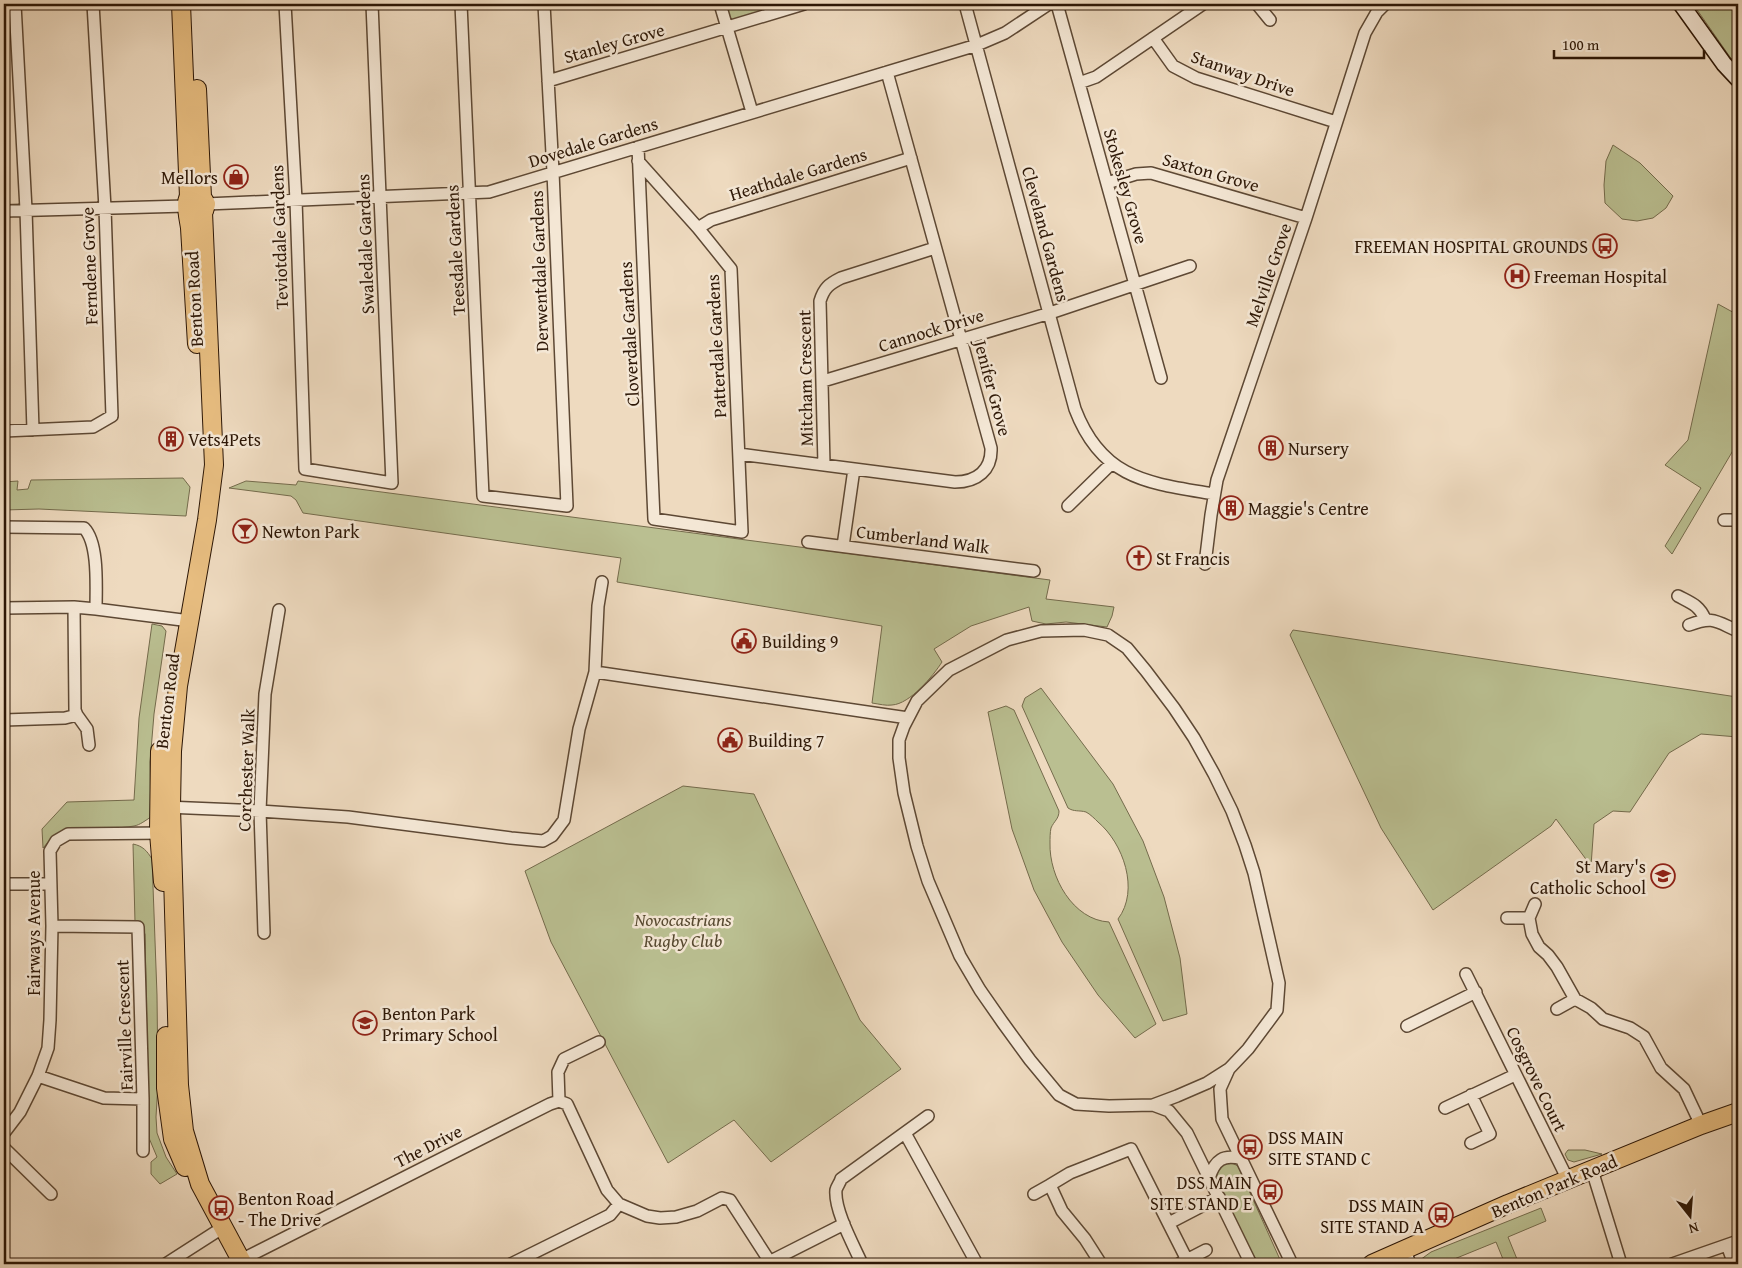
<svg xmlns="http://www.w3.org/2000/svg" width="1742" height="1268" font-family="'Gentium Book Plus',serif">
<rect width="100%" height="100%" fill="#eedabf"/>
<filter id="stains"><feTurbulence type="fractalNoise" baseFrequency=".004" numOctaves="4"/><feColorMatrix values="0 0 0 0 .2 0 0 0 0 .09 0 0 0 0 .02 0 0 0 .5 -.17"/></filter>
<radialGradient id="worn" r=".72"><stop offset=".6" stop-color="#630" stop-opacity="0"/><stop offset="1" stop-color="#630" stop-opacity=".3"/></radialGradient>
<path fill="#babf91" stroke="#746b4c" d="M724 4H789L730 22Z
M1693 4H1738V65L1730 57Z
M1613 145 1640 163 1673 196 1666 208 1653 218 1637 221 1622 219 1605 203 1604 185 1606 161Z
M1718 304 1738 315V442L1672 554 1665 546 1701 488 1665 465 1688 440Z
M183 478 190 487 186 516 39 509 4 510V482L18 481 17 490 28 489 31 480Z
M246 481 296 485 298 481 1050 580 1046 599 1114 607 1112 616 1107 627 1066 622 1046 624 1032 621 1029 607 971 626 934 649 942 662C933 676 910 704 892 705 886 706 879 704 872 703L882 626 617 582 621 558 303 513 296 500 291 496 229 488Z
M152 624 162 626 166 631 154 714 150 762 151 817C146 820 140 825 134 826 103 832 65 819 43 848L42 829 67 802 134 800 139 718Z
M1293 630 1737 697 1738 737 1701 734 1669 753 1630 812 1613 811 1594 824 1591 866 1556 819 1551 826 1433 910 1381 828 1290 635Z
M1041 688 1113 784 1143 841 1164 897 1180 958 1187 1014 1163 1021 1118 919C1140 890 1123 843 1098 822 1095 819 1090 814 1086 812 1079 810 1074 812 1068 808L1022 706 1025 698Z
M1006 706 1014 710 1059 811C1059 819 1054 821 1051 828 1050 832 1050 839 1050 843 1049 877 1073 920 1109 922L1156 1024 1135 1038 1098 995 1062 942 1034 890 1012 829 988 712Z
M683 786 754 794 860 1020 901 1069 771 1162 734 1120 668 1163 551 942 525 871Z
M133 844C143 846 147 851 152 859L157 995 158 1083 156 1117 157 1133 166 1157 177 1174 160 1184 151 1174V1162L157 1157 149 1138 145 934 139 925 135 922Z
M1568 1150H1585L1602 1154 1574 1162 1568 1160 1565 1154Z
M1226 1162 1232 1163 1238 1166 1282 1264H1259L1249 1248 1217 1179C1217 1170 1218 1166 1226 1162Z
M1541 1208 1546 1221 1508 1237 1519 1264H1505L1496 1242 1442 1264H1420V1260L1431 1252Z"/>
<g fill="none" stroke-linecap="round" stroke-linejoin="round">
<g stroke="#5d4834" stroke-width="14">
<path id="street" d="M15 4 26 210 33 430
M285 4 296 200 305 469 392 483 372 4
M461 4 483 496 567 506 553 172 544 4
M720 4 752 112
M965 4 1075 409C1102 480 1149 483 1214 494
M1057 4 1161 378
M1257 4 1270 20
M4 9 13 4
M1153 38 1173 66 1196 78 1336 122
M548 81 804 4
M1079 83 1096 77 1203 4
M638 147 654 519 742 532 731 269 698 228 638 161
M1107 183 1136 174 1151 173 1306 218
M206 204 489 192 977 45 1005 33 1049 4
M4 211 186 206
M698 228 711 220 911 158
M823 381 1050 313 1190 266
M4 431 93 427 112 416 105 208 93 4
M739 454 955 482C977 482 992 470 991 448L887 72
M824 465 820 301C824 288 829 284 841 278L935 248
M1068 506 1112 463
M1724 520H1736L1738 518
M4 527 84 528C99 543 96 588 96 609
M808 542 1034 571
M843 546 854 469
M1205 564 1211 515 1217 480 1306 218 1365 33 1377 12 1385 4
M1678 596C1691 603 1699 605 1705 619
M74 607 75 710 77 715 87 729 89 745
M4 608 74 607 96 609 190 621
M1689 625C1714 616 1715 621 1738 631
M595 672 908 718
M4 720 65 718 77 715
M166 807 260 811 348 817 511 838 543 841 552 836 564 820 579 729 595 672 598 606 602 582
M4 884H50
M1535 904 1529 918 1532 934 1539 947 1548 955 1557 967 1575 999 1591 1008 1603 1019 1630 1028 1644 1037 1661 1068 1684 1089 1701 1125
M1507 918H1529
M264 933 260 811 265 694 279 610
M1466 974 1568 1180
M1557 1009 1575 999
M1407 1026 1476 992
M1229 1069 1207 1083 1177 1096 1153 1105 1109 1106 1076 1104 1059 1095 1030 1060 1003 1023 980 990 960 956 928 881 917 846 904 793 899 758V740L904 726 917 701 949 670 1007 640 1041 631 1084 630 1108 635 1127 648 1146 671 1174 708 1194 738 1214 774 1232 811 1245 845 1254 873 1279 983 1277 1010 1248 1049 1229 1069 1220 1089 1222 1119 1292 1264
M38 1076 104 1098 143 1099 138 927 52 926
M1471 1095 1490 1134 1471 1143
M559 1101 567 1104 607 1190 619 1204 647 1216 660 1218 676 1217 697 1211 722 1198 730 1200 770 1262
M1153 1105 1169 1111 1187 1133 1251 1264
M1445 1108 1515 1075
M4 1133 20 1112 38 1076 48 1048 50 1020 52 926 50 851 56 841 68 834 164 833
M905 1133 977 1264
M4 1148 51 1194
M143 1151V1099
M1592 1170 1621 1264
M1209 1178C1215 1160 1223 1154 1242 1159
M1034 1194 1050 1185
M1169 1223 1219 1197
M1727 1245 1734 1264
M1405 1250 1410 1264
M241 1260 550 1104 559 1101 558 1072 564 1059 599 1042
M166 1264 222 1228
M511 1264 610 1215 619 1204
M765 1264 844 1224
M862 1264C854 1246 834 1210 836 1190 837 1186 840 1183 841 1179L928 1116
M1101 1264 1085 1239 1062 1211 1050 1185 1070 1173 1131 1149 1187 1260
M1179 1264 1206 1250
M1672 1264 1738 1241"/>
</g>
<g stroke="#2d1706" stroke-width="18">
<path id="secondary" d="M1681 4 1724 64 1738 79"/>
</g>
<g stroke="#2d1706" stroke-width="20">
<path id="primary" d="M181 4 189 197
M197 89 202 197
M189 212 197 215 204 211 206 204 202 197C179 185 189 218 190 228L197 344
M203 212 214 465 207 520 178 686 172 751 171 807 179 1085 184 1131 200 1184 243 1264
M160 751 159 833 163 882
M166 1036V1088L173 1139 185 1167
M1372 1264 1508 1204 1701 1125 1738 1112"/>
</g>
<use href="#street" stroke="#f4e7d5" stroke-width="11"/>
<use href="#secondary" stroke="#f4e7d5" stroke-width="15"/>
<use href="#primary" stroke="#e7bd80" stroke-width="18"/>
</g>
<defs>
<g id="shop-ring" transform="scale(1.25)"><circle r="9.5" fill="#f4e7d5" stroke="#8f2418" stroke-width="1.5"/><path d="M-5-2.5h2.3a2.7 3.5 0 0 1 5.4 0H5L5.5 6h-11ZM-1.5-2.5h3a1.5 2.3 0 0 0-3 0Z" fill="#8f2418"/></g>
<g id="bus-ring" transform="scale(1.25)"><circle r="9.5" fill="#f4e7d5" stroke="#8f2418" stroke-width="1.5"/><path d="M-5-6H5V4H4V6H2V4H-2V6H-4V4H-5ZM-3.5-4V0h7V-4ZM-3.5 1.2v1.5H-2V1.2ZM2 1.2v1.5H3.5V1.2Z" fill="#8f2418"/></g>
<g id="hospital-ring" transform="scale(1.25)"><circle r="9.5" fill="#f4e7d5" stroke="#8f2418" stroke-width="1.5"/><path d="M-5-5h3v3.5h4V-5h3V5h-3V1.5h-4V5h-3Z" fill="#8f2418"/></g>
<g id="building-ring" transform="scale(1.25)"><circle r="9.5" fill="#f4e7d5" stroke="#8f2418" stroke-width="1.5"/><path d="M-4-6H4V6H1V3H-1V6H-4ZM-2.5-4.3h1.7v1.8h-1.7ZM.8-4.3h1.7v1.8H.8ZM-2.5-1h1.7V.8h-1.7ZM.8-1h1.7V.8H.8Z" fill="#8f2418"/></g>
<g id="bar-ring" transform="scale(1.25)"><circle r="9.5" fill="#f4e7d5" stroke="#8f2418" stroke-width="1.5"/><path d="M-6-5H6L.8 .8V4.5H3.5V6h-7V4.5H-.8V.8Z" fill="#8f2418"/></g>
<g id="church-ring" transform="scale(1.25)"><circle r="9.5" fill="#f4e7d5" stroke="#8f2418" stroke-width="1.5"/><path d="M-1.2-6h2.4v3.5h3.3v2.4h-3.3V6h-2.4V-.1h-3.3v-2.4h3.3Z" fill="#8f2418"/></g>
<g id="civic-ring" transform="scale(1.25)"><circle r="9.5" fill="#f4e7d5" stroke="#8f2418" stroke-width="1.5"/><path d="M-.6-6.5H3V-4.5H.6V-3L4-1V1h2V6H-6V1h2V-1L-.6-3ZM-1.2 2.5V6h2.4V2.5Z" fill="#8f2418"/></g>
<g id="school-ring" transform="scale(1.25)"><circle r="9.5" fill="#f4e7d5" stroke="#8f2418" stroke-width="1.5"/><path d="M0-5L7-2L0 1L-7-2ZM-4 1L0 2.5L4 1V4Q0 6-4 4Z" fill="#8f2418"/></g>
</defs>
<g fill-rule="evenodd">
<use href="#shop-ring" x="236" y="177"/>
<use href="#bus-ring" x="1605" y="246"/>
<use href="#hospital-ring" x="1517" y="276"/>
<use href="#building-ring" x="171" y="439"/>
<use href="#building-ring" x="1271" y="448"/>
<use href="#building-ring" x="1231" y="508"/>
<use href="#bar-ring" x="245" y="531"/>
<use href="#church-ring" x="1139" y="558"/>
<use href="#civic-ring" x="744" y="641"/>
<use href="#civic-ring" x="730" y="740"/>
<use href="#school-ring" x="1663" y="876"/>
<use href="#school-ring" x="365" y="1023"/>
<use href="#bus-ring" x="1250" y="1147"/>
<use href="#bus-ring" x="1270" y="1192"/>
<use href="#bus-ring" x="221" y="1208"/>
<use href="#bus-ring" x="1441" y="1215"/>
</g>
<g text-anchor="middle" dominant-baseline="central" stroke-width="5" stroke-linejoin="round" paint-order="stroke">
<g font-size="18" fill="#2d1706" stroke="#f4e7d5">
<text transform="translate(614 43) rotate(-16)">Stanley Grove</text>
<text transform="translate(1243 73) rotate(19)">Stanway Drive</text>
<text transform="translate(593 142) rotate(-17)">Dovedale Gardens</text>
<text transform="translate(1211 172) rotate(16)">Saxton Grove</text>
<text transform="translate(798 174) rotate(-17)">Heathdale Gardens</text>
<text transform="translate(1126 186) rotate(74)">Stokesley Grove</text>
<text transform="translate(1046 234) rotate(75)">Cleveland Gardens</text>
<text transform="translate(279 237) rotate(-92)">Teviotdale Gardens</text>
<text transform="translate(365 244) rotate(-92)">Swaledale Gardens</text>
<text transform="translate(455 250) rotate(-93)">Teesdale Gardens</text>
<text transform="translate(89 266) rotate(-92)">Ferndene Grove</text>
<text transform="translate(539 271) rotate(-92)">Derwentdale Gardens</text>
<text transform="translate(1268 275) rotate(-71)">Melville Grove</text>
<text transform="translate(194 299) rotate(-93)">Benton Road</text>
<text transform="translate(931 330) rotate(-17)">Cannock Drive</text>
<text transform="translate(629 334) rotate(-93)">Cloverdale Gardens</text>
<text transform="translate(716 346) rotate(-93)">Patterdale Gardens</text>
<text transform="translate(805 378) rotate(-91)">Mitcham Crescent</text>
<text transform="translate(993 388) rotate(75)">Jenifer Grove</text>
<text transform="translate(923 539) rotate(7)">Cumberland Walk</text>
<text transform="translate(167 701) rotate(-83)">Benton Road</text>
<text transform="translate(246 770) rotate(-88)">Corchester Walk</text>
<text transform="translate(33 933) rotate(-90)">Fairways Avenue</text>
<text transform="translate(124 1025) rotate(-92)">Fairville Crescent</text>
<text transform="translate(1537 1079) rotate(64)">Cosgrove Court</text>
<text transform="translate(428 1146) rotate(-27)">The Drive</text>
<text transform="translate(1554 1186) rotate(-23)">Benton Park Road</text>
</g>
<g font-size="18" fill="#2d1706" stroke="#f4e7d5" text-anchor="start">
<text x="218" y="177" text-anchor="end">Mellors</text>
<text x="1588" y="246" text-anchor="end">FREEMAN HOSPITAL GROUNDS</text>
<text x="1534" y="276">Freeman Hospital</text>
<text x="188" y="439">Vets4Pets</text>
<text x="1288" y="448">Nursery</text>
<text x="1248" y="508">Maggie's Centre</text>
<text x="262" y="531">Newton Park</text>
<text x="1156" y="558">St Francis</text>
<text x="762" y="641">Building 9</text>
<text x="748" y="740">Building 7</text>
<text x="1646" y="866" text-anchor="end">St Mary's<tspan x="1646" dy="21">Catholic School</tspan></text>
<text x="382" y="1013">Benton Park<tspan x="382" dy="21">Primary School</tspan></text>
<text x="1268" y="1137">DSS MAIN<tspan x="1268" dy="21">SITE STAND C</tspan></text>
<text x="1252" y="1182" text-anchor="end">DSS MAIN<tspan x="1252" dy="21">SITE STAND E</tspan></text>
<text x="238" y="1198">Benton Road<tspan x="238" dy="21">- The Drive</tspan></text>
<text x="1424" y="1205" text-anchor="end">DSS MAIN<tspan x="1424" dy="21">SITE STAND A</tspan></text>
</g>
<g font-size="18" font-style="italic" fill="#574930" stroke="#f4e7d5">
<text x="683" y="919">Novocastrians<tspan x="683" dy="21">Rugby Club</tspan></text>
</g>
</g>
<rect width="1742" height="1268" fill="none" stroke="#eedabf" stroke-width="20"/>
<rect x="5" y="5" width="1732" height="1258" fill="none" stroke="#2d1706" stroke-width="2.5"/>
<rect x="10" y="10" width="1722" height="1248" fill="none" stroke="#2d1706"/>
<g transform="translate(1690 1216) rotate(163)" stroke="#f4e7d5" stroke-width="4" paint-order="stroke">
<path d="M0-4L9 19L0 12L-9 19Z" fill="#2d1706"/>
<text y="-8" font-size="14" font-weight="bold" text-anchor="middle" fill="#2d1706">N</text>
</g>
<path d="M1554 50v8h150v-8" fill="none" stroke="#2d1706" stroke-width="2.5"/>
<text x="1562" y="50" font-size="15" fill="#2d1706" stroke="#f4e7d5" stroke-width="4" paint-order="stroke">100 m</text>
<rect width="100%" height="100%" filter="url(#stains)"/>
<rect width="100%" height="100%" fill="url(#worn)"/>
</svg>
